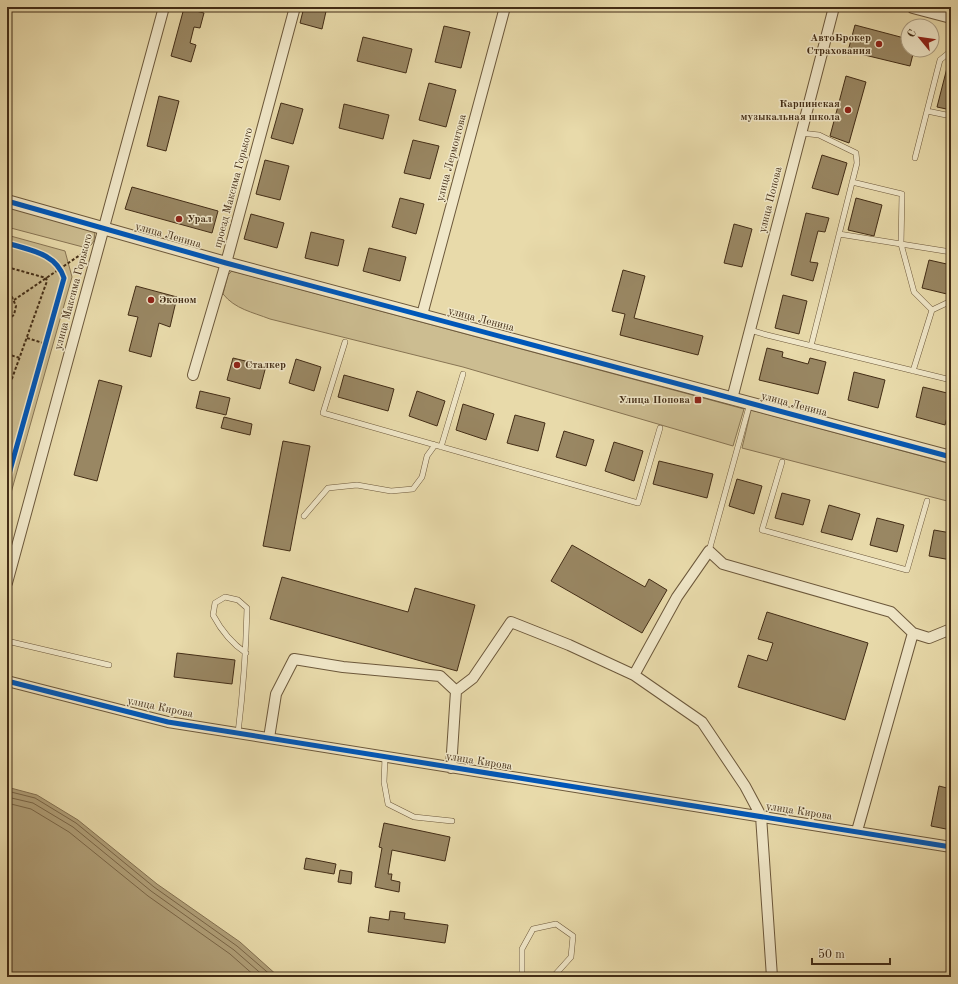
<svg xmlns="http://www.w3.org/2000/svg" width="958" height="984" font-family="'Old Standard TT',serif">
<rect width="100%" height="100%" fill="#e8daaa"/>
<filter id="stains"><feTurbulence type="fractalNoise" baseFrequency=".005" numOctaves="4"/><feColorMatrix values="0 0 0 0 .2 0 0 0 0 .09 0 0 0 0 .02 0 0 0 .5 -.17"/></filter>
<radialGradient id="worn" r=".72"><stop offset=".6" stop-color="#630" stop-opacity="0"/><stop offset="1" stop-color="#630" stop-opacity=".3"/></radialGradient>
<path fill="#ccbd91" stroke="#887554" d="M7 205 95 231 94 241 91 245 83 247 7 227Z
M7 235 65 251 72 277 7 507Z
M232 271 744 409 733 446 463 367 270 319C252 312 235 309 223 294L228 275Z
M751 410 951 464V502L742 448Z"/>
<path fill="#b09f78" stroke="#847151" d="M7 787 37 795 78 820 157 884 240 942 279 977H7Z"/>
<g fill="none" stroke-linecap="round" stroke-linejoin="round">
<path stroke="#7a6647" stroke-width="1" d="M7 791 35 798 76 823 154 887 237 946 273 977
M7 797 33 803 73 827 151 891 234 950 265 977
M7 803 31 809 69 832 148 896 230 954 256 977"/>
</g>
<path fill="#998763" stroke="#432d16" d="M304 7H327L322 29 300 23Z
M184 8 204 13 200 28 194 27 190 43 196 45 191 62 171 56Z
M855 25 908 39V50H914L910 66 848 51Z
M444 26 470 32 461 68 435 62Z
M363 37 412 49 406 73 357 61Z
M948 64 951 65V110L937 107Z
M846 76 866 82 849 143 830 136Z
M429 83 456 90 446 127 419 120Z
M159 96 179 101 166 151 147 146Z
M281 103 303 109 293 144 271 138Z
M344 104 389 115 383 139 339 128Z
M413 140 439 146 430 179 404 173Z
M822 155 847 163 838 195 812 188Z
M265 160 289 166 280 200 256 194Z
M132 187 218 211 212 233 125 209Z
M400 198 424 204 416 234 392 227Z
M856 198 882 205 874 236 848 230Z
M806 213 829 218 825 232 818 231 810 262 818 263 813 281 791 275Z
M251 214 284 223 277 248 244 239Z
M734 224 752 229 742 267 724 263Z
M311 232 344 240 338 266 305 258Z
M369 248 406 257 400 281 363 271Z
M929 260 951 265V295L922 288Z
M623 270 645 276 634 318 703 336 698 355 620 335 625 314 612 311Z
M136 286 177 297 170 327 159 323 151 357 129 351 138 317 128 315Z
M783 295 807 301 799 334 775 328Z
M767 348 783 352 782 357 808 364 810 358 826 362 818 394 759 380Z
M233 358 266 366 260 389 227 380Z
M296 359 321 367 314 391 289 383Z
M854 372 885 380 878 408 848 400Z
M344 375 394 389 388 411 338 397Z
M99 380 122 386 97 481 74 475Z
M923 387 951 394V402L945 425 916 417Z
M200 391 230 398 226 415 196 408Z
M417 391 445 401 437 426 409 416Z
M463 404 494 414 486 440 456 430Z
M515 415 545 423 538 451 507 443Z
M224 417 252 424 250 435 221 428Z
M564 431 594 440 586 466 556 457Z
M283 441 310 446 290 551 263 546Z
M614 442 643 451 634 481 605 471Z
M659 461 713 474 707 498 653 484Z
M737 479 762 486 754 514 729 506Z
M782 493 810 500 803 525 775 518Z
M829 505 860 514 852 540 821 532Z
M877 518 904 525 897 552 870 545Z
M934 530 951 533V560L929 556Z
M572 545 645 587 649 579 667 590 642 633 551 581Z
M282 577 408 612 415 588 475 605 457 671 270 619Z
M767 612 868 643 845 720 738 687 748 655 767 661 773 643 758 639Z
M177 653 235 660 232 684 174 677Z
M939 786 951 789V830L931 826Z
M384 823 450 837 445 861 392 850 388 874H392L391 880 400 882 399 892 375 887 382 848 379 847Z
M306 858 336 864 334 874 304 869Z
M340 870 352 872 351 884 338 882Z
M390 911 405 913 404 919 448 925 445 943 368 932 370 917 389 920Z"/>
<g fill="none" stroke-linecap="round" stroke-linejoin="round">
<g stroke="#6c583b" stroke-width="6">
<path id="service" d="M927 111 951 116
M801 133 819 135 856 153 857 163 811 346
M915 158 940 60 951 51V49
M839 234 901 244 902 194 852 182
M932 310 914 292 901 244 951 252
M750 330 767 335 951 380
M345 342 323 413 638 503 660 428
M913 371 932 310 951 301
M441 447 463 374
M782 462 762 530 907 570 927 501
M304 516 328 488 357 485 391 491 413 489 422 477 427 456 435 445
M709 551 750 403
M7 641 109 665
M238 733C243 692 246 650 247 608L238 600 225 597 215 603 213 615C221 630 231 643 246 653
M385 757 384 782 388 804 414 817 452 821
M523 977 522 972V949L533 929 556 924 573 936 571 957 553 977"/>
</g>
<g stroke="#6c583b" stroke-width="12">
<path id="minor" d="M422 315 505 7
M193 375 226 263 295 7
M732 399 834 7
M7 583 164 7
M913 633 929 638 951 629
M7 681 168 722 951 847
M269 738 276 694 294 659 343 667 440 676 456 691 473 678 511 622 569 645 634 675
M451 768 456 691
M772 977 761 816 745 786 702 722 634 675 677 597 709 551 723 564 891 612 913 633 857 831"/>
</g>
<g stroke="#6c583b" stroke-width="14">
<path id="tertiary" d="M913 7 951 17
M7 201 226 263 951 457"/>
</g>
<path stroke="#432d16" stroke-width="2" stroke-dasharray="3 2" stroke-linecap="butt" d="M7 267 46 278 47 281 9 387
M7 294 12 297 16 306 14 315 7 320
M14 300 83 253
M27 338 46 344
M7 354 20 358"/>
<use href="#service" stroke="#f0e7c8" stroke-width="5"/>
<use href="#minor" stroke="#f0e7c8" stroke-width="10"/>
<use href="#tertiary" stroke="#f0e7c8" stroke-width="12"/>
<g stroke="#f0e7c8" stroke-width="8">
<path id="cycleway" d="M7 201 226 263 951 457
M7 243C29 250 56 253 64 278L7 481
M7 681 168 722 951 847"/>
</g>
<use href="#cycleway" stroke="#0057b8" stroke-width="5"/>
</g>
<g fill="#8f2418" stroke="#f0e7c8" stroke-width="1.5">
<circle cx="879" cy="44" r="4"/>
<circle cx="848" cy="110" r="4"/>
<circle cx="179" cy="219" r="4"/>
<circle cx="151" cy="300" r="4"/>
<circle cx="237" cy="365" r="4"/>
<rect x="694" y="396" width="8" height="8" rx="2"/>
</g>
<g text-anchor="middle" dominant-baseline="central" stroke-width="3" stroke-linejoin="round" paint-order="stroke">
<g font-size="11" font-weight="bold" fill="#432d16" stroke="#f0e7c8" text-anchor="end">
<text x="871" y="38">АвтоБрокер<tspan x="871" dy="13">Страхования</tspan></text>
<text x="840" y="104">Карпинская<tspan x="840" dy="13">музыкальная школа</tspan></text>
<text x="187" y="219" text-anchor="start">Урал</text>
<text x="159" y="300" text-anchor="start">Эконом</text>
<text x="245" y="365" text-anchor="start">Сталкер</text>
<text x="690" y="400">Улица Попова</text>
</g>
<g font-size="11" fill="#432d16" stroke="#f0e7c8">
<text transform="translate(452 158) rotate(-75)">улица Лермонтова</text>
<text transform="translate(234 188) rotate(-75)">проезд Максима Горького</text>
<text transform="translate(771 200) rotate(-76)">улица Попова</text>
<text transform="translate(168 236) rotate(16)">улица Ленина</text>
<text transform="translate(74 292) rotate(-75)">улица Максима Горького</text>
<text transform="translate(481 320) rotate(15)">улица Ленина</text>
<text transform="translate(794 405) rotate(15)">улица Ленина</text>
<text transform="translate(160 708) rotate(12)">улица Кирова</text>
<text transform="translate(479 762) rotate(9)">улица Кирова</text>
<text transform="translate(799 812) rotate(9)">улица Кирова</text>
</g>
</g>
<rect width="958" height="984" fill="none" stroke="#e8daaa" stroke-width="24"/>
<rect x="8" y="8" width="942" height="968" fill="none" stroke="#432d16" stroke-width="2"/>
<rect x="12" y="12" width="934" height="960" fill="none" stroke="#432d16"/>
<g transform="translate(920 38) rotate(299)"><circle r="19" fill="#f0e7c8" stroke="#ab9d81"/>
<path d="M0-3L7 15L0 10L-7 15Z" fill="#8f2418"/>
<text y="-6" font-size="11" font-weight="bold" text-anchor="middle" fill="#432d16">С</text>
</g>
<path d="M812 958v6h78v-6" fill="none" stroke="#432d16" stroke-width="2"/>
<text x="818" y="958" font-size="12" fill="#432d16" stroke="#f0e7c8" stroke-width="3" paint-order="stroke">50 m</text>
<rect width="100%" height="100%" filter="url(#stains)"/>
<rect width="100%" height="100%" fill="url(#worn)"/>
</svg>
